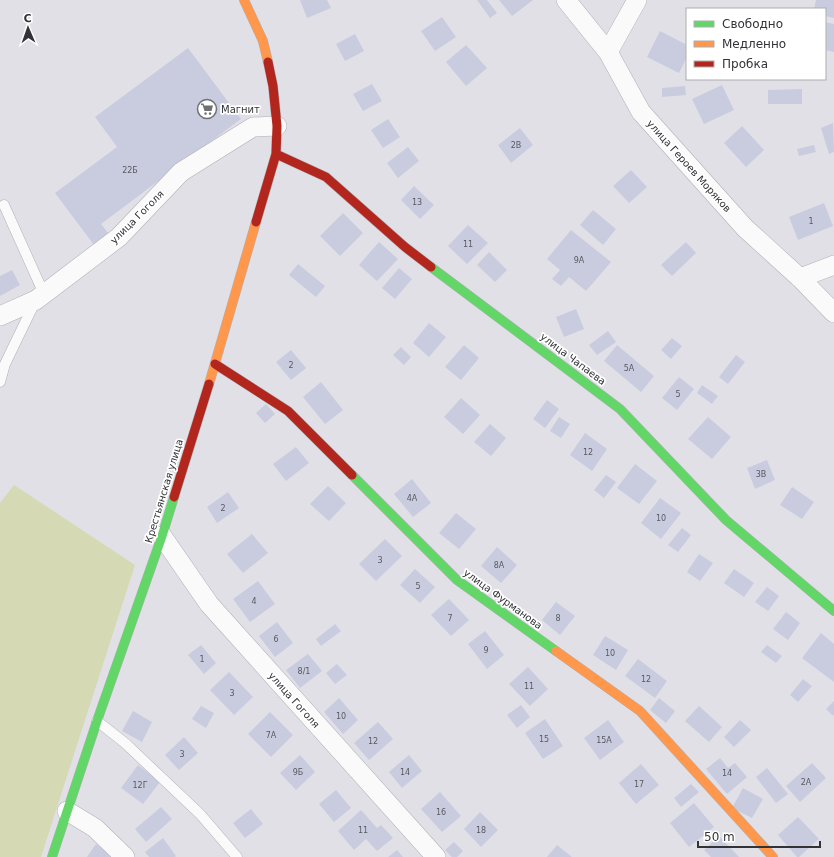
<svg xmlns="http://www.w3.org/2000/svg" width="834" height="857" font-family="'DejaVu Sans',sans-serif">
<rect width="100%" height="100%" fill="#e0e0e6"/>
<path fill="#d6dab4" d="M14 485 135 565 41 857H0V503Z"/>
<path fill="#c9ccdf" d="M300 0H327L331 8 307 18Z
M477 0H487L497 13 490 18Z
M499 0H533L512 16Z
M816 0H834V18L825 16V9H814Z
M442 17 456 37 435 51 421 31Z
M825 22 834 24V52L825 50Z
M660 31 687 45V57L679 73 647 57Z
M355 34 364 51 345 61 336 44Z
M466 45 487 68 466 86 446 62Z
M188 48 241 119 101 224 112 238 97 249 55 193 117 147 95 117Z
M372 84 382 101 363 111 353 94Z
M722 85 734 110 704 124 692 99Z
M685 86 686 95 662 97V88Z
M802 89V104H768V90Z
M388 119 400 137 383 148 371 130Z
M833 123 834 152 829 154 821 128Z
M742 126 764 150 746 167 724 143Z
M520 128 533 145 511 163 498 145Z
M814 145 816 152 799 156 797 149Z
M408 147 419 161 398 178 387 163Z
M631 170 647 187 629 203 613 186Z
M414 186 434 205 420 219 401 200Z
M824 203 833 226 798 240 789 217Z
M593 210 616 229 603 245 580 225Z
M343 213 363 233 340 256 320 236Z
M468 225 488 243 467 264 448 246Z
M571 230 611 262 586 291 569 277 561 286 552 279 560 270 547 259Z
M379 242 398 259 377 281 359 265Z
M686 242 696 253 672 276 661 265Z
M489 252 507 270 495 282 477 265Z
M298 264 325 286 316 297 289 275Z
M399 268 412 279 395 299 382 288Z
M12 270 20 285 0 296V276Z
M576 309 584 329 564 337 556 317Z
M429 323 446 337 429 357 413 343Z
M608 331 616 342 597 355 589 345Z
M672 338 682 346 671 359 661 350Z
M464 345 479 358 461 380 445 367Z
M617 345 654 376 641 392 604 361Z
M401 347 411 357 404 365 393 355Z
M291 350 306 368 291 380 276 362Z
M736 355 745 362 728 384 719 377Z
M679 377 694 389 677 410 662 398Z
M321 382 343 410 325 424 303 397Z
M702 385 718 396 712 404 697 393Z
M461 398 480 415 463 434 444 417Z
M547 400 559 409 545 428 533 419Z
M266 404 275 414 265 423 256 413Z
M559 417 570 424 561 438 550 431Z
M708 417 731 437 712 459 688 439Z
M490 424 506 438 491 456 474 442Z
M585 433 607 449 592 471 570 455Z
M296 447 309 463 286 481 273 464Z
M767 460 775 480 755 489 747 468Z
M635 464 657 481 639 504 617 488Z
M606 475 616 482 604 498 594 490Z
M412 479 431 503 413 517 394 494Z
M328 486 346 503 329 521 310 504Z
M792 487 814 502 802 519 780 505Z
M228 492 239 508 217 523 207 507Z
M660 498 681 513 661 539 641 523Z
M456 513 476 529 459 549 439 533Z
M682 528 691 535 678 552 668 545Z
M252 534 268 553 243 573 227 554Z
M385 539 402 556 376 581 359 564Z
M497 547 517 565 501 583 481 566Z
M699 554 713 563 700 581 687 572Z
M415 569 435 587 420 603 400 585Z
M734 569 754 583 744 597 724 583Z
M258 581 275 604 250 622 233 599Z
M767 587 779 596 768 611 755 602Z
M449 599 469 620 451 636 431 615Z
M556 602 575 616 560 635 542 620Z
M786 612 800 623 788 640 773 629Z
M277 622 293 643 275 657 259 636Z
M335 624 341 631 321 646 316 639Z
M485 631 504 655 487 669 468 644Z
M821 633 834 644V682L802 658Z
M605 636 628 650 616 670 593 655Z
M201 645 216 663 204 674 188 655Z
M767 645 782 656 776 663 761 652Z
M308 654 322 671 300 688 286 670Z
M638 659 667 681 655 698 625 676Z
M337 664 347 675 335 684 326 673Z
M528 667 548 689 530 706 509 684Z
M229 672 253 697 234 715 210 690Z
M803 679 812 686 798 702 790 695Z
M339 698 358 720 343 734 324 712Z
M659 698 675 711 666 723 650 710Z
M834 701V714L833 716 826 709Z
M521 705 530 717 517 728 507 715Z
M201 706 214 713 206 728 192 719Z
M699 706 722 727 709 742 685 721Z
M133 711 152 722 142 742 122 731Z
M270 712 293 735 271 757 248 734Z
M545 719 563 746 543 759 525 733Z
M608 720 624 742 600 760 584 738Z
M740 720 751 730 734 747 724 737Z
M378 722 393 739 369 760 354 743Z
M184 737 198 753 179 770 165 755Z
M300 755 315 772 296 790 280 773Z
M409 755 422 771 402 788 389 772Z
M720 758 728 768 735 763 747 777 727 794 706 769Z
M812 763 826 778 800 802 786 786Z
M641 764 659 785 636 804 619 783Z
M138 765 160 782 143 804 121 788Z
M767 768 788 794 776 803 756 777Z
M691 784 699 792 681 807 674 798Z
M743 788 763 799 752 818 732 808Z
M336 790 351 808 334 822 319 804Z
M440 792 461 816 442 832 421 809Z
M694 803 714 827 689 847 670 823Z
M161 807 172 819 146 842 135 829Z
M251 809 263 824 245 838 233 823Z
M361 810 377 828 381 825 393 838 377 851 366 839 354 850 338 831Z
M480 812 498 830 481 847 464 829Z
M798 817 819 839 799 857H797L778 835Z
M719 836 739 857H711L704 850Z
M163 838 176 856 175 857H149L145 852Z
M454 842 463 851 457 857H452L445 850Z
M96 844 114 857H87Z
M557 845 572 857H547Z
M397 850 403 857H388Z"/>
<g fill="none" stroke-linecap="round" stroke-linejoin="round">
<g stroke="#b0b1b6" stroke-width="11">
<path id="lane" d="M4 205 44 294
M0 382 5 364 35 302
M97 721 125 743 200 814 237 857"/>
</g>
<g stroke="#b0b1b6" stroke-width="20">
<path id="street" d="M566 0 608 52 641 112 745 228 800 278 834 313
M608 52 637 0
M800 278 834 265
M0 316 36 300 119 237 181 172 253 127 277 126
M162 536 209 604 436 857
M67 811 95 828 125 857"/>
</g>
<g stroke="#b0b1b6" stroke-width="10">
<path id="fast" d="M431 267 620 409 726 520 834 611
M352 475 457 580 556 651
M52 857 97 721 162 536 174 497"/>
</g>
<g stroke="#b0b1b6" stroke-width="10">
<path id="slow" d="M244 0 263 41 268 62
M209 384 256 222
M556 651 640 711 773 857"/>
</g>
<g stroke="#b0b1b6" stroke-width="10">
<path id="jam" d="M276 154 326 177 405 247 431 267
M256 222 276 154 277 126 273 86 268 62
M215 364 288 411 352 475
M174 497 209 384"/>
</g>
<use href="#lane" stroke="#fafafb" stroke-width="10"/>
<use href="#street" stroke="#fafafb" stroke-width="19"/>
<use href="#fast" stroke="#63d668" stroke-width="9"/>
<use href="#slow" stroke="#ff974d" stroke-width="9"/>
<use href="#jam" stroke="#b3261e" stroke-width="9"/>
</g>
<defs>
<g id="supermarket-ring" transform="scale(1)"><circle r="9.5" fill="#fff" stroke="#6f7074" stroke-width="1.5"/><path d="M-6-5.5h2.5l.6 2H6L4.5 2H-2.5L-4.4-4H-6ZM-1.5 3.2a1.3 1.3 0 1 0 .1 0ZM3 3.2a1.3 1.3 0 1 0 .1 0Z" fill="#6f7074"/></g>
</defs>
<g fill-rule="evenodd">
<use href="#supermarket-ring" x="207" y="109"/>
</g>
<g text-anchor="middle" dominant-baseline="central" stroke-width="3.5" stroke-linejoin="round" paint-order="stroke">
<g font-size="8" fill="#585961">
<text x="516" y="145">2В</text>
<text x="130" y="170">22Б</text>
<text x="417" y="202">13</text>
<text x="811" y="221">1</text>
<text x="468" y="244">11</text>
<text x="579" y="260">9А</text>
<text x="291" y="365">2</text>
<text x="629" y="368">5А</text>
<text x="678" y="394">5</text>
<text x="588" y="452">12</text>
<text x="761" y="474">3В</text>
<text x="412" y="498">4А</text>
<text x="223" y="508">2</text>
<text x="661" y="518">10</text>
<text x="380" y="560">3</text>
<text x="499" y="565">8А</text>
<text x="418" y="586">5</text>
<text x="254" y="601">4</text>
<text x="450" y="618">7</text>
<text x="558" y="618">8</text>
<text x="276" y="639">6</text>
<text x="486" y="650">9</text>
<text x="610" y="653">10</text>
<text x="202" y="659">1</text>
<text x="304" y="671">8/1</text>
<text x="646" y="679">12</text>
<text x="529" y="686">11</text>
<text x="232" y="693">3</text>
<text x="341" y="716">10</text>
<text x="271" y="735">7А</text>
<text x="544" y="739">15</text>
<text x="604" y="740">15А</text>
<text x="373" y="741">12</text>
<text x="182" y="754">3</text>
<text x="298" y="772">9Б</text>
<text x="405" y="772">14</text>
<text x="727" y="773">14</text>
<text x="806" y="782">2А</text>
<text x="639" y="784">17</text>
<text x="140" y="785">12Г</text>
<text x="441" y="812">16</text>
<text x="363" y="830">11</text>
<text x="481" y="830">18</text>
</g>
<g font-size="10" fill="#323337" stroke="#fff" text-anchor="start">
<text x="221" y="109">Магнит</text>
</g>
<g font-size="10" fill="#323337" stroke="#fff">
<text transform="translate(689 166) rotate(48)">улица Героев Моряков</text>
<text transform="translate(137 217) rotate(-45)">улица Гоголя</text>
<text transform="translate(573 359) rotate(37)">улица Чапаева</text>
<text transform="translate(164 491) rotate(-73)">Крестьянская улица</text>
<text transform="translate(503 599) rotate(36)">улица Фурманова</text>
<text transform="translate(294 700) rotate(48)">улица Гоголя</text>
</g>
</g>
<rect x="686" y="8" width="140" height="72" fill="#ffffff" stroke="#adadaf"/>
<rect x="694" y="21" width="20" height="6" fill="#63d668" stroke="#adadaf"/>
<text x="722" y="28" font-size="12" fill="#323337">Свободно</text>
<rect x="694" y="41" width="20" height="6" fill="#ff974d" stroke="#adadaf"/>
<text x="722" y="48" font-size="12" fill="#323337">Медленно</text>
<rect x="694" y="61" width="20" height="6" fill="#b3261e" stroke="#adadaf"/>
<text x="722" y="68" font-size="12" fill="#323337">Пробка</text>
<g transform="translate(28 28) rotate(358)" stroke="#ffffff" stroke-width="3" paint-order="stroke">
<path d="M0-3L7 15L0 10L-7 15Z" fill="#323337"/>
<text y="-6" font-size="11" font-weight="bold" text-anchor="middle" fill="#323337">С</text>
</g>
<path d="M698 841v6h122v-6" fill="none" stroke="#323337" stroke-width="2"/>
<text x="704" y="841" font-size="12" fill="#323337" stroke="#ffffff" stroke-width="3" paint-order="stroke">50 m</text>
</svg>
